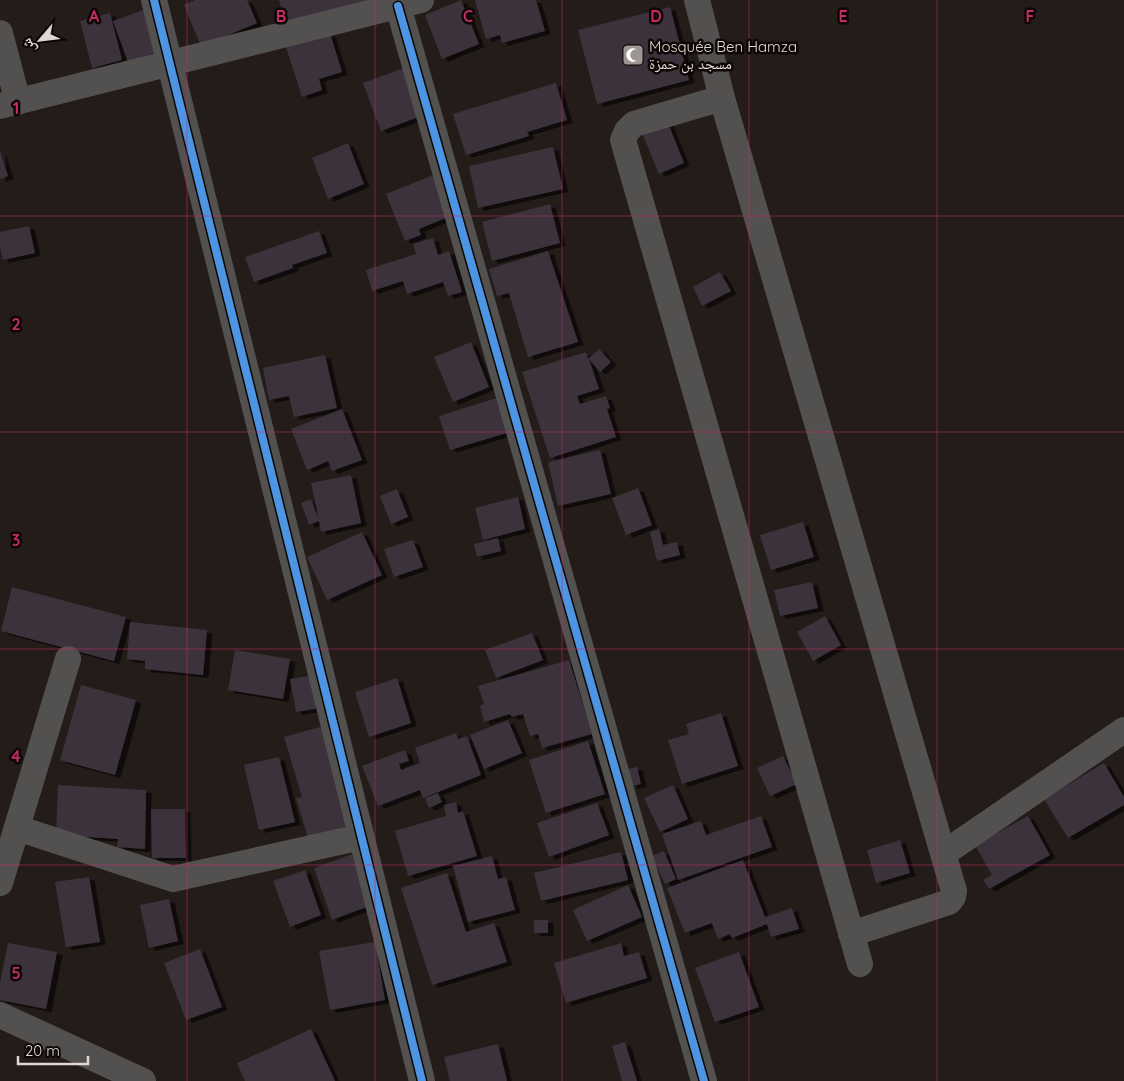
<svg xmlns="http://www.w3.org/2000/svg" width="1124" height="1081" font-family="Quicksand,'Noto Naskh Arabic',sans-serif">
<defs>
<filter id="shadow"><feDropShadow dx="5.5" dy="3" stdDeviation="0" flood-color="#0009"/></filter>
</defs>
<rect width="100%" height="100%" fill="#231c19"/>
<path fill="#3a333b" filter="url(#shadow)" d="M195 0H247L257 23 201 46 184 5Z
M279 0H367L286 25Z
M461 0 479 44 442 59 425 15Z
M475 0H536L545 31 502 43 500 35 486 39Z
M670 7 689 80 597 104 578 30Z
M149 8 164 50 128 62 113 21Z
M110 13 122 60 92 68 80 21Z
M330 33 342 72 319 79 322 90 302 97 286 47Z
M407 67 424 115 381 131 363 83Z
M556 83 567 120 527 132 529 136 466 155 453 114Z
M668 123 684 163 659 174 642 133Z
M348 143 364 184 328 199 312 158Z
M553 147 563 189 478 208 469 166Z
M0 151 8 176 0 179Z
M436 174 453 215 419 229 421 235 405 241 386 194Z
M550 204 560 243 492 261 482 222Z
M29 226 35 253 3 260 0 247V232Z
M319 231 327 253 292 265 293 268 254 282 245 257Z
M433 238 438 255 449 251 462 292 448 296 443 282 407 294 403 281 372 291 366 270 416 254 413 244Z
M548 251 578 342 528 357 509 293 497 296 489 269Z
M720 272 731 291 702 306 693 287Z
M471 342 489 387 453 402 434 357Z
M599 349 611 362 600 372 589 359 599 389 577 396 580 404 606 396 610 408 607 409 616 437 550 458 522 372 586 352 588 359Z
M325 355 337 408 294 417 289 396 269 400 263 368Z
M500 397 510 432 450 450 439 416Z
M342 409 362 460 332 471 328 461 307 470 291 429Z
M600 450 611 494 558 506 548 462Z
M351 475 361 523 321 532 319 521 309 525 301 503 311 499 319 520 311 483Z
M638 488 652 525 626 535 612 498Z
M397 489 408 517 391 524 380 496Z
M518 497 525 529 483 540 475 508Z
M803 522 814 557 771 570 760 535Z
M659 529 663 545 677 542 680 555 657 561 650 532Z
M362 532 382 575 327 600 307 557Z
M498 538 501 551 477 557 474 544Z
M413 540 423 567 394 577 384 549Z
M812 582 818 608 780 616 774 590Z
M12 587 126 617 114 661 1 631Z
M825 616 841 645 813 661 797 632Z
M130 622 207 630 203 675 145 669V661L127 659Z
M532 633 543 660 496 678 485 650Z
M235 650 290 659 283 699 228 690Z
M569 660 592 734 542 748 538 734 530 736 523 714 512 717 510 714 484 722 480 706 484 704 478 686Z
M315 675 320 708 296 712 290 679Z
M397 678 411 723 369 737 355 692Z
M81 685 136 700 115 775 60 760Z
M721 713 738 766 682 784 668 740 689 734 686 724Z
M508 720 522 753 484 769 470 735Z
M327 725 349 826 308 838 296 798 302 797 284 737Z
M456 733 458 739 467 736 481 775 423 798 420 790 378 806 362 766 405 750 409 761 399 764 401 770 420 763 415 748Z
M588 741 605 794 546 813 529 760Z
M783 756 797 784 770 796 757 768Z
M279 757 295 822 259 830 244 765Z
M1104 763 1124 797V805L1068 838 1044 799Z
M637 767 641 784 632 786 628 769Z
M58 785 146 790 145 849 117 847 118 839 56 835Z
M673 785 688 819 660 832 644 798Z
M438 793 442 802 429 808 425 798Z
M456 802 458 813 463 811 477 856 408 876 395 831 446 816 444 805Z
M597 803 609 835 549 857 537 823Z
M151 809H185L186 858H152Z
M761 816 772 847 678 880 662 834 701 821 706 835Z
M1028 816 1050 855 989 889 983 880 992 875 975 845Z
M900 840 910 873 876 883 867 850Z
M664 851 676 879 665 884 652 856Z
M358 852 377 903 332 920 314 868Z
M621 852 628 880 541 901 534 873Z
M492 856 498 879 506 877 515 910 468 922 453 866Z
M743 860 765 917 792 908 799 929 771 937 767 924 732 938 730 934 718 939 712 923 685 933 667 888Z
M305 870 321 915 290 927 273 881Z
M447 873 466 932 494 923 507 962 432 985 401 888Z
M89 877 100 942 66 947 55 882Z
M628 885 642 917 587 941 573 910Z
M169 899 178 941 149 948 140 905Z
M534 920H548V933H534Z
M375 942 385 1000 330 1010 319 951Z
M8 943 57 952 46 1009 0 1000V983Z
M621 943 624 956 639 952 647 978 566 1003 554 963Z
M200 949 222 1007 186 1020 164 963Z
M739 952 759 1007 715 1022 695 968Z
M311 1029 335 1081H245L237 1063Z
M625 1042 637 1081H622L612 1046Z
M498 1044 507 1081H450L444 1057Z"/>
<g fill="none" stroke-linecap="round" stroke-linejoin="round">
<path stroke="#535050" stroke-width="26" d="M154 0 422 1081
M697 0 722 98 954 891 953 897 949 902 851 934
M398 6 704 1081
M0 33 18 102
M722 98 634 124 627 131 623 140 860 964
M0 106 421 0
M17 828 173 879 361 837
M943 854 1124 730
M0 883 68 659
M0 1015 143 1081"/>
<g stroke="#0c0705" stroke-width="11">
<path id="cycleway" d="M154 0 422 1081
M398 6 704 1081"/>
</g>
<use href="#cycleway" stroke="#4d94e3" stroke-width="8"/>
</g>
<path fill="none" stroke="#c52b67" stroke-width="1" stroke-opacity="0.55" d="M187 0V1081M375 0V1081M562 0V1081M749 0V1081M937 0V1081M0 216H1124M0 432H1124M0 649H1124M0 865H1124"/>
<defs>
<g id="mosque-square" transform="scale(1.125)"><rect x="-9" y="-9" width="18" height="18" rx="4" fill="#9e9692" stroke="#0c0705"/><path d="M3.5-4.9A6 6 0 1 0 3.5 4.9A5 5 0 1 1 3.5-4.9Z" fill="#fff"/></g>
</defs>
<g fill-rule="evenodd">
<use href="#mosque-square" x="633" y="55"/>
</g>
<g text-anchor="middle" dominant-baseline="central" stroke-width="5" stroke-linejoin="round" paint-order="stroke">
<g font-size="15" fill="#e0d7d3" stroke="#0c0705" text-anchor="start">
<text x="649" y="46">Mosquée Ben Hamza<tspan x="649" dy="17">مسجد بن حمزة</tspan></text>
</g>
</g>
<g font-size="16" text-anchor="middle" font-weight="bold" fill="#c52b67" stroke="#0c0705" stroke-width="5" stroke-linejoin="round" paint-order="stroke">
<text x="94" y="22">A</text>
<text x="281" y="22">B</text>
<text x="468" y="22">C</text>
<text x="656" y="22">D</text>
<text x="843" y="22">E</text>
<text x="1030" y="22">F</text>
<text x="16" y="114">1</text>
<text x="16" y="330">2</text>
<text x="16" y="546">3</text>
<text x="16" y="762">4</text>
<text x="16" y="979">5</text>
</g>
<g transform="translate(40 40) rotate(242)" stroke="#0c0705" stroke-width="4" paint-order="stroke">
<path d="M0-4L9 19L0 12L-9 19Z" fill="#e0d7d3"/>
<text y="-8" font-size="14" font-weight="bold" text-anchor="middle" fill="#e0d7d3">ش</text>
</g>
<path d="M18 1056v8h70v-8" fill="none" stroke="#e0d7d3" stroke-width="2.5"/>
<text x="25" y="1056" font-size="15" fill="#e0d7d3" stroke="#0c0705" stroke-width="4" paint-order="stroke">20 m</text>
</svg>
